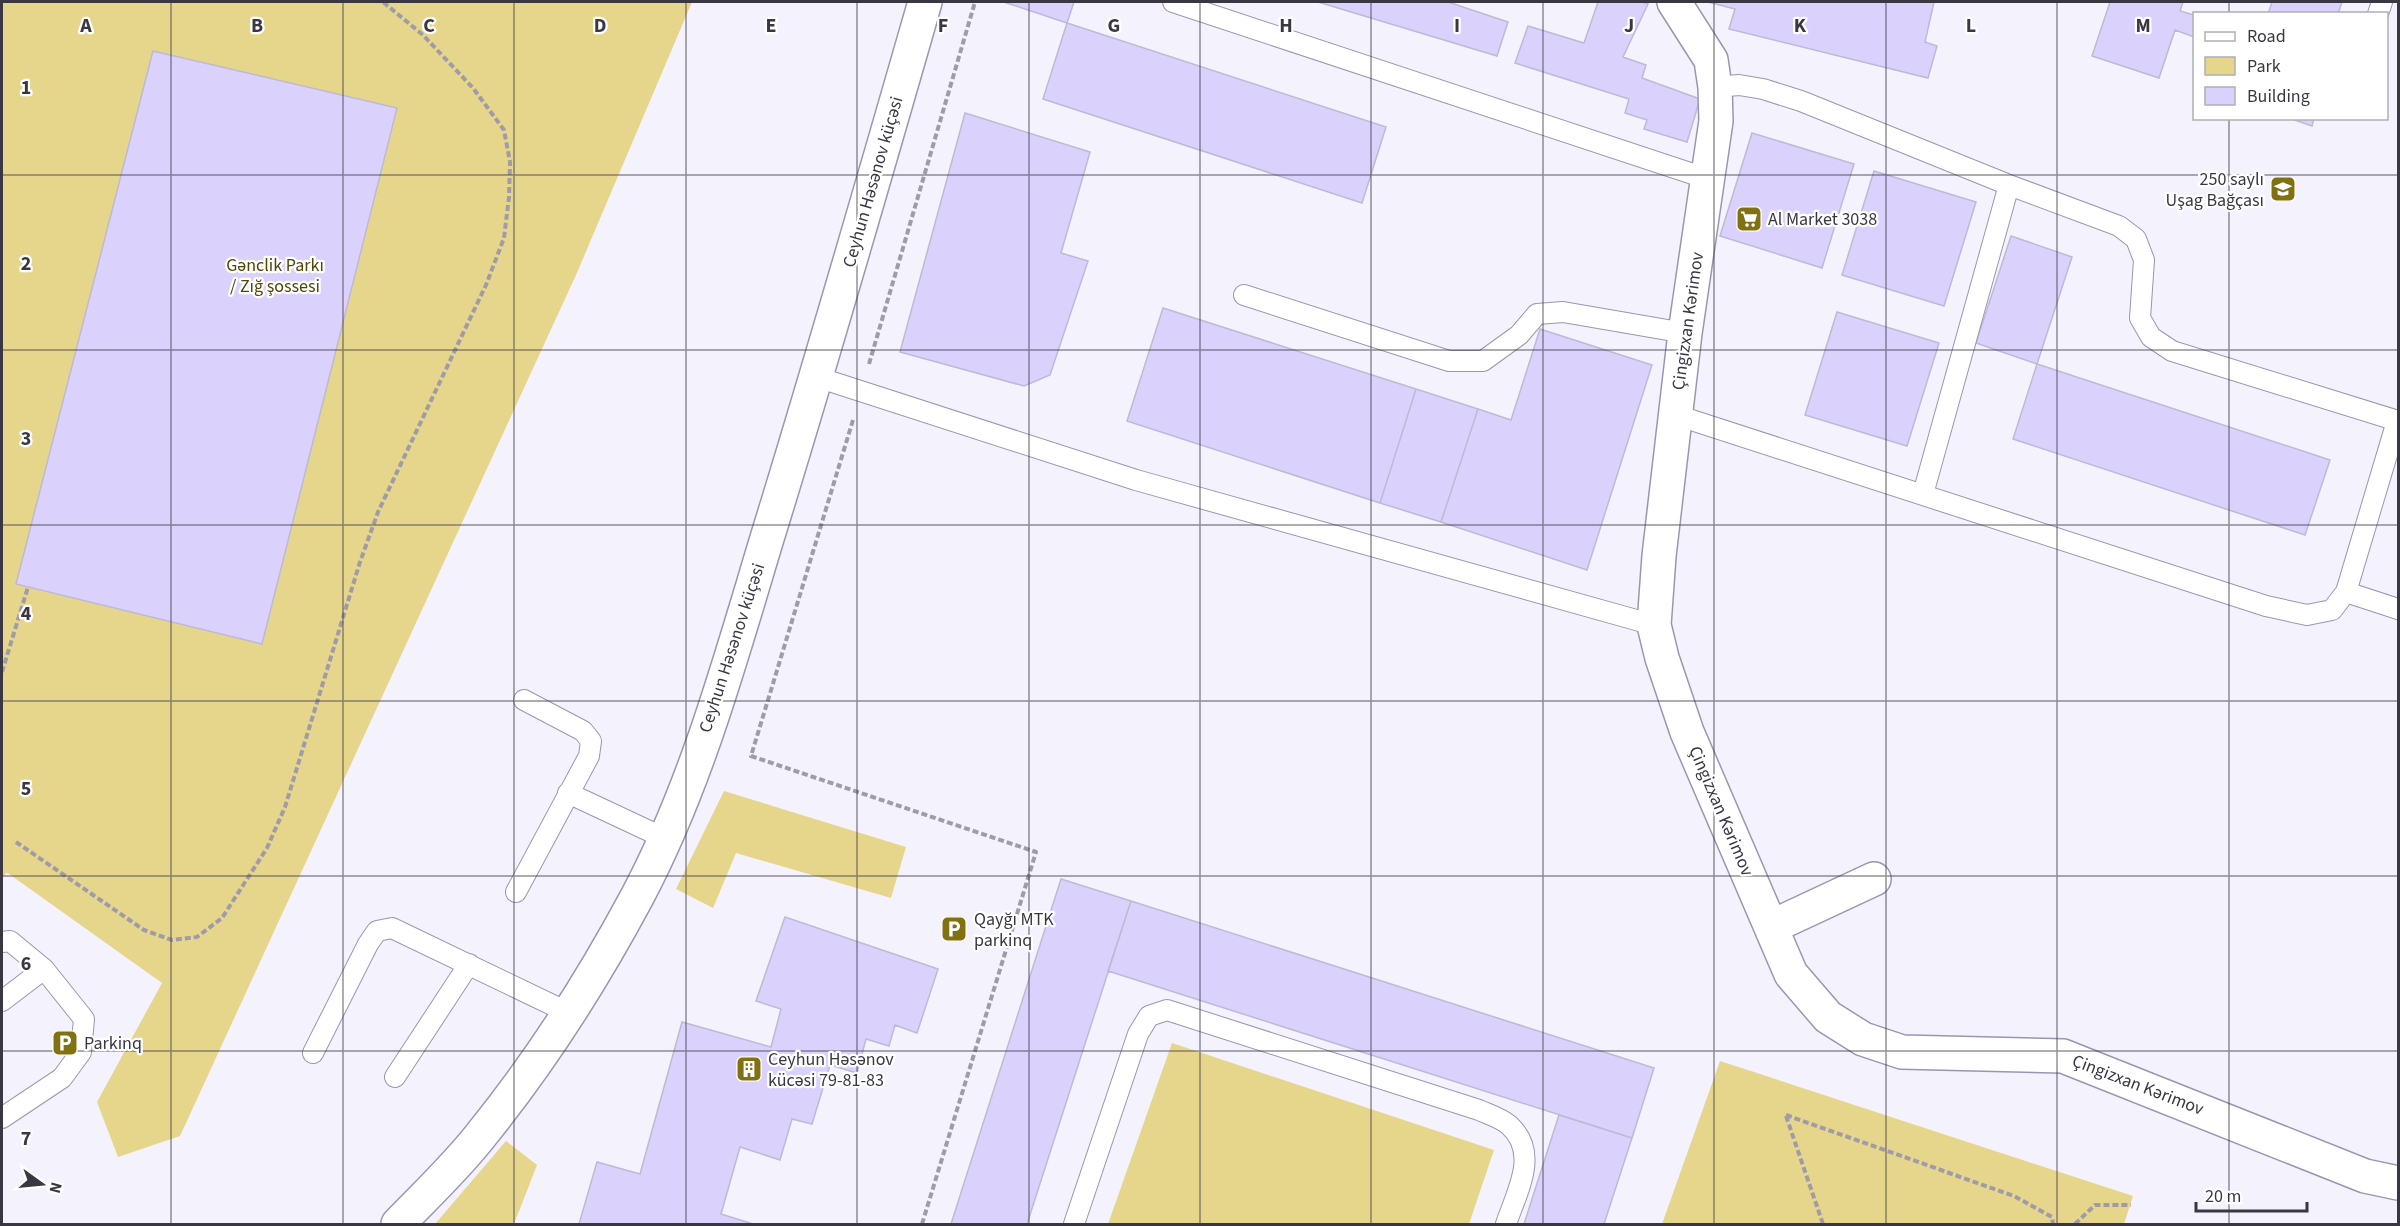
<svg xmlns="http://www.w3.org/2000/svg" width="2400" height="1226" font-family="'Source Sans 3',sans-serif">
<rect width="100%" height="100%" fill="#f4f2fd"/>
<path fill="#e6d68c" d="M2 2H692L576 275 180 1136 118 1157 97 1102 162 983 9 874 6 873 2 879Z
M724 791 906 847 891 898 736 853 713 908 676 889Z
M1172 1043 1494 1150 1469 1224H1108Z
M1720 1061 2133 1196 2124 1224H1662Z
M506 1141 537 1165 514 1224H435Z"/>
<path fill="#dad2fd" stroke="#beb9d4" stroke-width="1.5" d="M1004 2H1074L1067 23Z
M1318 2H1448L1508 22 1497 56Z
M1598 2H1642L1648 4 1623 57 1646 65 1642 78 1700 99 1687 142 1644 129 1647 120 1625 113 1629 99 1515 63 1528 26 1584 43Z
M1708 2H1934L1925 42 1937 46 1928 78 1729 29 1735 9Z
M2110 2H2183L2180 11 2194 15V37L2175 30 2159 78 2092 56Z
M2272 2H2342L2338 14H2268Z
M1067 23 1386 127 1362 203 1043 99Z
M153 51 397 108 262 644 16 584Z
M965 113 1090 152 1061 253 1088 261 1050 375 1024 386 900 352Z
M2289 118H2314L2312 126Z
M1752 133 1854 164 1822 268 1720 236Z
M1874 171 1976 202 1944 306 1842 275Z
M2011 236 2072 257 2037 364 1976 343Z
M1163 308 1416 389 1380 503 1127 421Z
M1837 312 1939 343 1907 446 1805 415Z
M1540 329 1652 365 1587 570 1441 522 1478 409 1511 420Z
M2037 364 2330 460 2305 535 2013 439Z
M1416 389 1478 409 1441 522 1380 503Z
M1061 879 1131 901 1027 1224H951Z
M1131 901 1654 1068 1632 1138 1108 971Z
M785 917 938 969 917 1033 895 1025 889 1046 866 1039 857 1073 830 1065 812 1124 792 1119 780 1160 740 1147 721 1214 753 1224H579L597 1162 640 1174 682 1022 771 1047 781 1009 756 1001Z
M1559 1115 1632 1138 1604 1224H1524Z"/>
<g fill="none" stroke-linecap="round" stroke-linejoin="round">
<g stroke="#9a96b0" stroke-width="22">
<path id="lane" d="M1173 2 1708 179
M2378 14 2382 2
M1715 87 1739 85 1763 89 1801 101 2009 185 2119 226 2136 239 2144 260 2140 318 2151 337 2172 351 2398 421
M1244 295 1449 361H1483L1519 335 1537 314 1563 312 1685 333
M817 377 1136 480 1654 625
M1676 415 2266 606 2307 615 2332 610 2346 592 2397 421
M1923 494 2009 185
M2346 592 2398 609
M568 793 664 838
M516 892 589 756 591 741 583 731 524 700
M2 942 10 941 44 969
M2 1001 44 969 84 1019 81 1052 62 1078 2 1118
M313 1053 368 944 377 931 392 928 569 1013
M395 1077 469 964
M1074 1224 1138 1034 1149 1016 1167 1010 1479 1110C1488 1114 1501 1118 1509 1125 1540 1153 1517 1191 1506 1224"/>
</g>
<g stroke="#9a96b0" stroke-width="36">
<path id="street" d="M1674 2 1711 60 1715 87 1716 121 1685 333 1659 556 1654 625 1662 658 1687 732 1791 974 1828 1017 1863 1039 1902 1052 2063 1056 2365 1176 2398 1183
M1771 927 1874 879"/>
</g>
<g stroke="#9a96b0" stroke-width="36">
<path id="secondary" d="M398 1224C426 1195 456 1167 481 1135 541 1061 592 981 637 897 697 784 731 657 768 535 823 357 874 179 925 2"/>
</g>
<path stroke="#9f9ca8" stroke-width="4" stroke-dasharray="6 3" stroke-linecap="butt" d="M869 364 975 2
M853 420 751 756 1036 852 922 1224
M2 672 28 587
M16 842 144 930 172 940 197 937 222 918 267 848 285 807 360 562 378 512 486 285 504 238 509 197 510 162 504 130 473 88 423 35 383 2
M1786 1115 2014 1196 2052 1217 2053 1224
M1786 1116 1823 1224
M2075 1224 2095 1205H2131"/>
<use href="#lane" stroke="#fff" stroke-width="20"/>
<use href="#street" stroke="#fff" stroke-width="33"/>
<use href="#secondary" stroke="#fff" stroke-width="33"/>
</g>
<path fill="none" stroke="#3a3743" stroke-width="1.5" stroke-opacity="0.55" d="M171 2V1224M343 2V1224M514 2V1224M686 2V1224M857 2V1224M1029 2V1224M1200 2V1224M1371 2V1224M1543 2V1224M1714 2V1224M1886 2V1224M2057 2V1224M2229 2V14M2229 118V1224M2 175H2398M2 350H2398M2 525H2398M2 701H2398M2 876H2398M2 1051H2398"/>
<defs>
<g id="school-square" transform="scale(1.35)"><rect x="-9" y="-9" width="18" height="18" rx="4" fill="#827110" stroke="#fff"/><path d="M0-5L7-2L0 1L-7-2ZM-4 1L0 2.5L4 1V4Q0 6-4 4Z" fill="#fff"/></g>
<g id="supermarket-square" transform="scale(1.35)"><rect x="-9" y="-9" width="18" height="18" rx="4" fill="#827110" stroke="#fff"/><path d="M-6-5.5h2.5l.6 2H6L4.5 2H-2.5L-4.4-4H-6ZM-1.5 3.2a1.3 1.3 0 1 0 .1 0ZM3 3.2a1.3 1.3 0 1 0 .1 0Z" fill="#fff"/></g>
<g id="parking-square" transform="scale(1.35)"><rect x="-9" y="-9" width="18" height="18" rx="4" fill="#827110" stroke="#fff"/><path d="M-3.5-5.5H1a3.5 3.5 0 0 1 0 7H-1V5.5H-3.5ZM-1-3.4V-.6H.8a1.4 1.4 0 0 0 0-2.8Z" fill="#fff"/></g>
<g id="building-square" transform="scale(1.35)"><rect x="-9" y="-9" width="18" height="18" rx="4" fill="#827110" stroke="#fff"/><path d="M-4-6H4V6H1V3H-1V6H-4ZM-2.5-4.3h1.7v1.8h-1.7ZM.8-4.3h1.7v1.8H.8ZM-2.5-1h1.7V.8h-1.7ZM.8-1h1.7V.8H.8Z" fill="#fff"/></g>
</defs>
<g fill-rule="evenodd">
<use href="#school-square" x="2283" y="189"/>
<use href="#supermarket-square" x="1749" y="219"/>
<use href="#parking-square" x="954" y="929"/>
<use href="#parking-square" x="65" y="1043"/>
<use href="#building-square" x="749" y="1069"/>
</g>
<g text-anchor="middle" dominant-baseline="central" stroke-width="4.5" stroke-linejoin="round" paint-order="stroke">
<g font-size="18" fill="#3a3743" stroke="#fff" text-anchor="start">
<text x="2264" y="179" text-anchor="end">250 saylı<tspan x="2264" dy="21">Uşag Bağçası</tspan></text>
<text x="1768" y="219">Al Market 3038</text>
<text x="974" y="919">Qayğı MTK<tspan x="974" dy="21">parkinq</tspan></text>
<text x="84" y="1043">Parkinq</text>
<text x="768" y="1059">Ceyhun Həsənov<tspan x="768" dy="21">kücəsi 79-81-83</tspan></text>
</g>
<g font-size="18" fill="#3a3743" stroke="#fff">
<text transform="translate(873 182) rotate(-74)">Ceyhun Həsənov küçəsi</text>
<text transform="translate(1688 321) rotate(-82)">Çingizxan Kərimov</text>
<text transform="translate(732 648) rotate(-72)">Ceyhun Həsənov küçəsi</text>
<text transform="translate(1721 811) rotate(67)">Çingizxan Kərimov</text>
<text transform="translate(2138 1085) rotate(21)">Çingizxan Kərimov</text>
</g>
<g font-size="18" fill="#514507" stroke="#fff">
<text x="275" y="265">Gənclik Parkı<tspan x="275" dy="21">/ Zığ şossesi</tspan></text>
</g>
</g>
<g font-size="20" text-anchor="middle" font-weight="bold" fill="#3a3743" stroke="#fff" stroke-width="4.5" stroke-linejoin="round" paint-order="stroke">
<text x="86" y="32">A</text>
<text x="257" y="32">B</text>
<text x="429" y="32">C</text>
<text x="600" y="32">D</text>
<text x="771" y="32">E</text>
<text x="943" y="32">F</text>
<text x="1114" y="32">G</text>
<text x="1286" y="32">H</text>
<text x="1457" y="32">I</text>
<text x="1629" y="32">J</text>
<text x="1800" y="32">K</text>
<text x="1971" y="32">L</text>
<text x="2143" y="32">M</text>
<text x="26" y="94">1</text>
<text x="26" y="270">2</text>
<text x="26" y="445">3</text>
<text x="26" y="620">4</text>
<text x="26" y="795">5</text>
<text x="26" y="970">6</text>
<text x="26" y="1145">7</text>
</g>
<rect width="2400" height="1226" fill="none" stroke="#3a3743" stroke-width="6"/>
<rect x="2193" y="12" width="195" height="108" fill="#ffffff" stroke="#b0afb4" stroke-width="1.5"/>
<rect x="2205" y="32" width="30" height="9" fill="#ffffff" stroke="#b0afb4" stroke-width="1.5"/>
<text x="2247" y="42" font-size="18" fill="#3a3743">Road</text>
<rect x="2205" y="57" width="30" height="18" fill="#e6d68c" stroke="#b0afb4" stroke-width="1.5"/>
<text x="2247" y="72" font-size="18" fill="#3a3743">Park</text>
<rect x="2205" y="87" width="30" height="18" fill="#dad2fd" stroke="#b0afb4" stroke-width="1.5"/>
<text x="2247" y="102" font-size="18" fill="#3a3743">Building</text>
<g transform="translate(42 1184) rotate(105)" stroke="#ffffff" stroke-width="4.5" paint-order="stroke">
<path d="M0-4.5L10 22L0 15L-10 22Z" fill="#3a3743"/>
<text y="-9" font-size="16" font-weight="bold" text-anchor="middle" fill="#3a3743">N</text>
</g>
<path d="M2196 1202v9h111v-9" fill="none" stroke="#3a3743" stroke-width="3"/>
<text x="2205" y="1202" font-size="18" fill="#3a3743" stroke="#ffffff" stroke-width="4.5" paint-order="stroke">20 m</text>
</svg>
